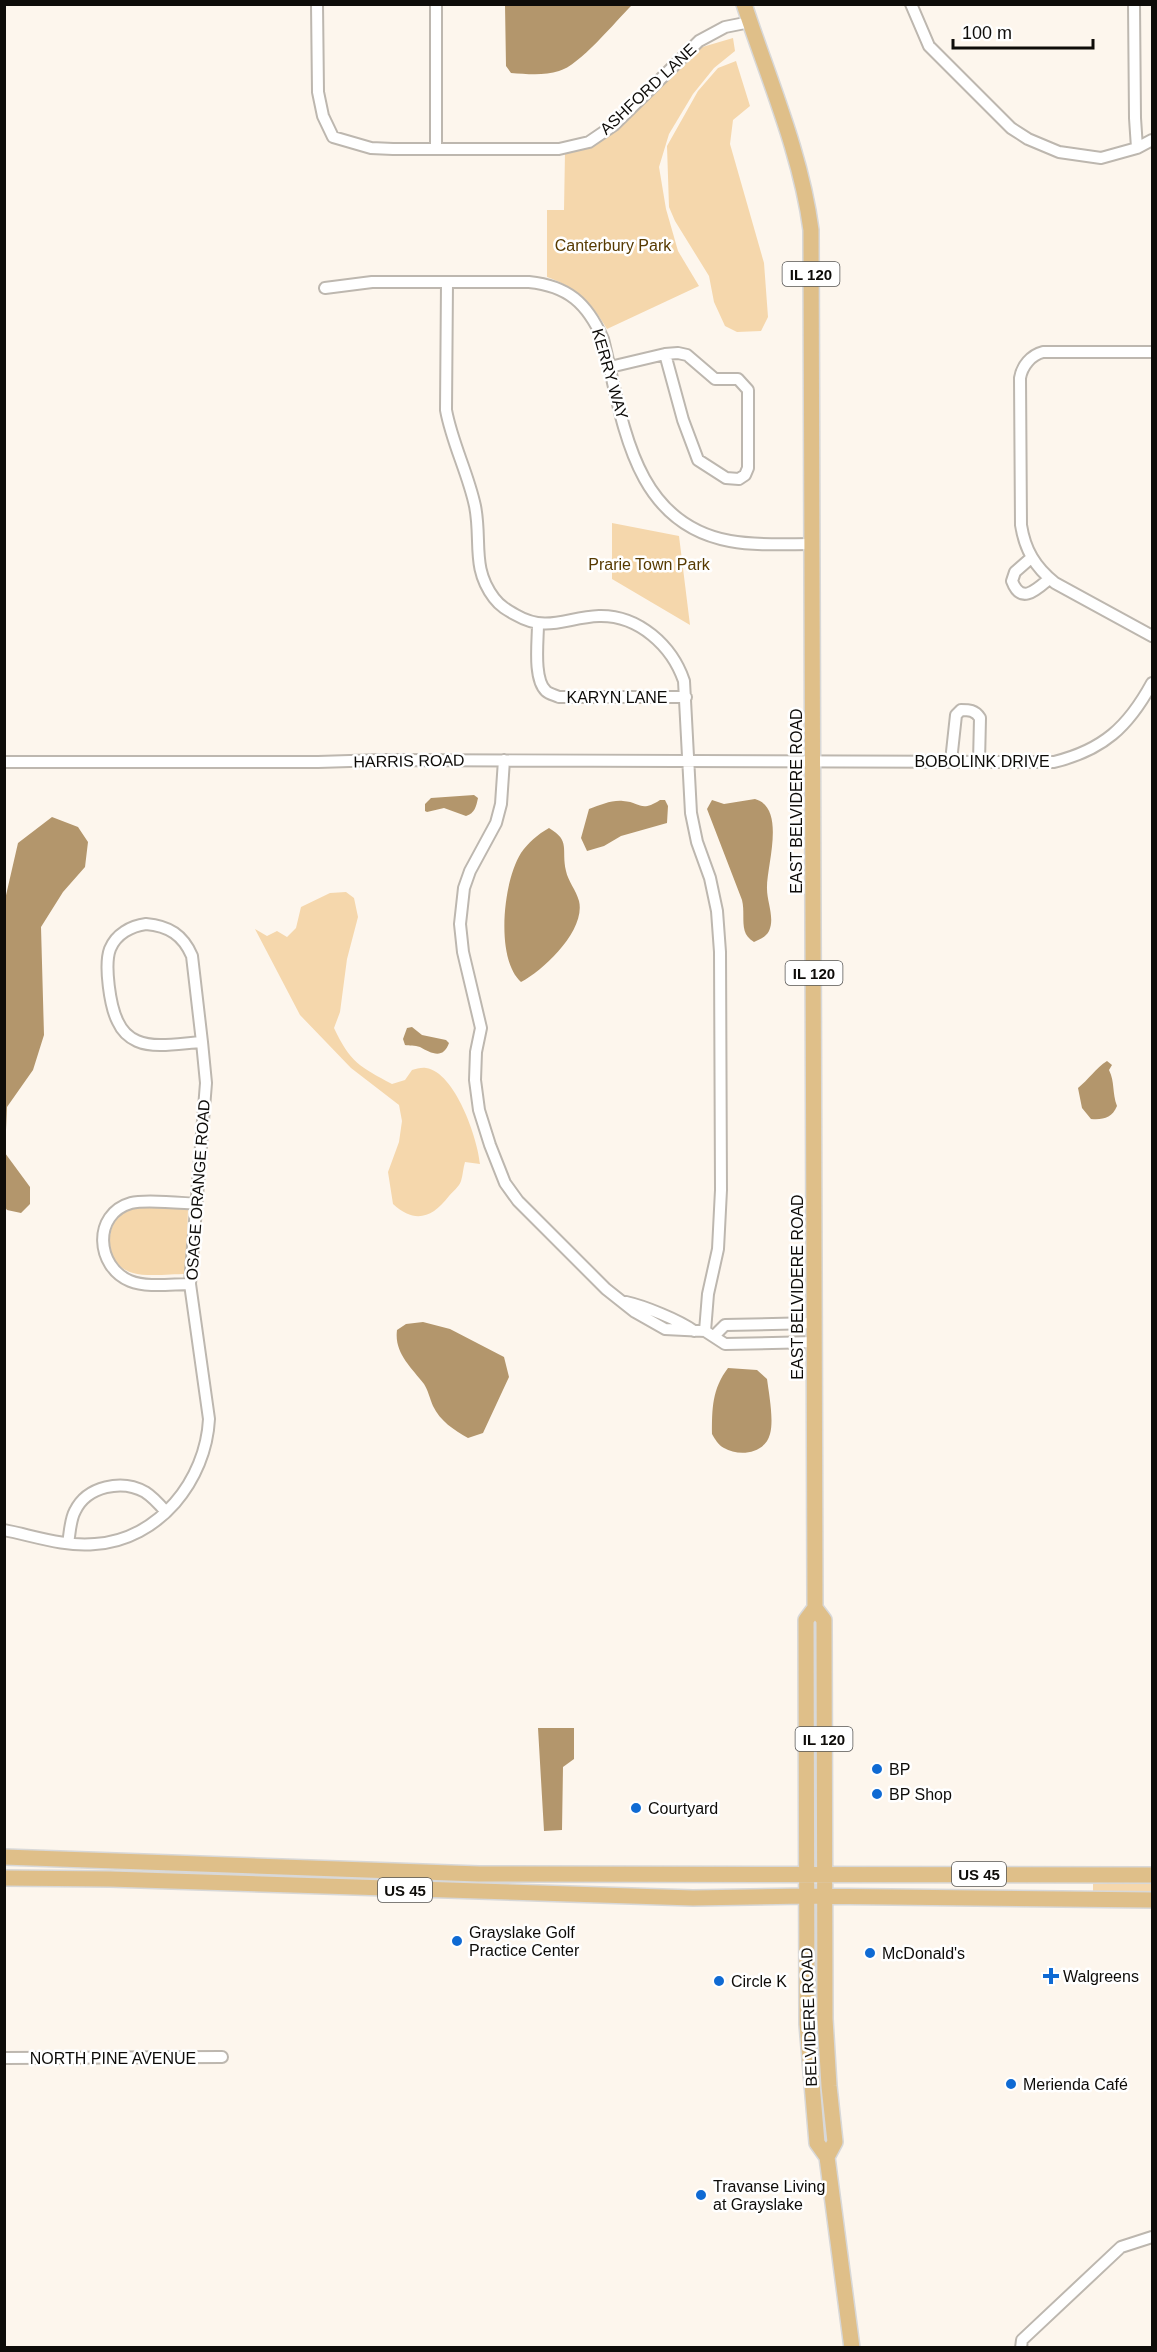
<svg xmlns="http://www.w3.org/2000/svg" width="1157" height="2352" font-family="Helvetica,sans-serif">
<rect width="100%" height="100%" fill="#fdf6ed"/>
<path fill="#f5d7ac" d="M733 38 735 51 714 68 693 94 669 134 659 167 666 209 678 251 699 286 607 329C591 302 577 288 547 277V210H564L565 152 591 146 611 134 699 48Z
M736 61 750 106 733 120 730 144 764 263 768 317 761 331 737 332 725 326 714 302 709 276 675 221 669 207 667 146 698 91 718 68Z
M612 523 679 536 690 625 612 579Z
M346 892 354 898 358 917 347 959 340 1012 334 1028C350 1062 360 1067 392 1084L405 1080 412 1070C416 1069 422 1067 426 1068 455 1072 478 1139 480 1164L465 1162C463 1168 463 1175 461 1181 459 1187 453 1191 449 1196 432 1218 415 1224 393 1204L388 1172 399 1142 402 1121 399 1105 351 1068 300 1015 255 929 267 936 277 931 287 937 296 928 301 907 330 893Z
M132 1208H188L186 1274C171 1274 146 1277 133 1273 108 1266 104 1239 116 1219 119 1214 127 1211 132 1208Z
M1132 1881 1152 1882V1892H1093V1884Z"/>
<path fill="#b3966c" d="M505 5V4L632 5C616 21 579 66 559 71 544 76 526 74 511 73L506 66Z
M474 795 478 798C476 807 475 813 466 816L444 808 427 812 425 811V804L431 798Z
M755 799C787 808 766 867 767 889 767 902 775 918 769 931 766 937 760 939 754 942 738 933 746 916 742 900L707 809 712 800 724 804Z
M660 800H665L668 806 667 823 621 836 604 846 587 851 581 838 589 809C601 805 611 800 623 801 641 802 640 813 660 800Z
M52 817 78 827 88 842 85 867 63 892 41 927 44 1035 33 1070 7 1107 5 1153 30 1187V1204L21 1213 7 1210 5 1207 4 904 18 843Z
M549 828C571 841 561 849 566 871 568 881 576 890 579 901 586 930 544 970 521 982 495 959 503 881 521 853 528 843 538 834 549 828Z
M412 1027 422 1035 446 1040 449 1043C443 1060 431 1053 420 1047 415 1045 409 1046 405 1045L403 1039 407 1028Z
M1107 1061 1112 1065 1109 1070C1115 1082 1112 1093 1117 1106 1112 1118 1103 1120 1091 1119L1082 1108 1078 1088C1088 1080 1096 1068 1107 1061Z
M423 1322 450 1329 504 1357 509 1377 483 1433 468 1438C454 1430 440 1421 433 1406 430 1399 428 1390 424 1384 411 1367 394 1353 397 1330L406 1324Z
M728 1368 757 1370 767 1379C769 1394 774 1420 770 1434 765 1454 739 1457 724 1448 718 1445 715 1439 712 1434 712 1409 712 1389 728 1368Z
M538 1728H574V1759L563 1767 562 1830 544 1831Z"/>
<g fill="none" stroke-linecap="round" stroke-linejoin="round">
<g stroke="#bdb7af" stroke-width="14">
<path id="minor" d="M317 4 318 92 323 116 333 137 371 148 393 149H559L589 142 614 125 699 41 725 27 750 22
M911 4 929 46 1011 128 1028 139 1059 152 1101 158 1137 148 1152 140
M1134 4 1135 118 1137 148
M436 149V4
M447 282 446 410C452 443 468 473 475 506 482 541 471 568 494 598 500 606 507 610 516 615 547 633 567 617 599 616 639 615 672 646 684 681L691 813 697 842 710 878 717 911 720 952 721 1190 718 1249 708 1294 705 1331
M325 288 372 282H529C568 286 587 303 603 339 623 419 631 523 730 541 757 546 786 544 813 544
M1152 352H1043C1031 355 1022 366 1020 378L1021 525C1025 550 1035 567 1055 583L1152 636
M678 353 687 355 715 379H738L748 390V468L745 475 739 479 726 478 698 460 683 420 665 354Z
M610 367 665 354
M1031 558 1015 572 1012 581C1021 605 1036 590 1049 579
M538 624C538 641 533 679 546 691 549 694 555 695 559 697H686
M504 760 501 804 496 823 470 871 464 888 460 924 463 952 481 1028 476 1052 475 1080 479 1110 490 1145 505 1183 518 1201 606 1289 635 1312 665 1329 705 1331 725 1344 815 1342
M951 761 956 715 961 710C969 710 975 710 980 718L979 762
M4 762H318L382 760 1054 762C1103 750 1128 727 1152 683
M146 924C169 926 183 935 192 956L202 1042C182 1043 155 1049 137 1041 128 1037 122 1031 118 1022 110 1007 104 965 110 949 116 934 131 926 146 924Z
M190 1284C172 1284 147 1288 130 1281 96 1267 92 1214 131 1203 146 1199 180 1203 197 1204
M626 1302C644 1306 679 1320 694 1331
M714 1336 725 1325 815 1323
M4 1530C34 1536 65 1547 95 1544 159 1540 206 1480 209 1419L190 1284 206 1083 202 1042
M68 1543C70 1533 70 1520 75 1511 87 1486 122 1479 145 1492 153 1497 160 1505 166 1512
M4 2058 222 2057
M1021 2348 1022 2340 1121 2247 1152 2237"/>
</g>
<g stroke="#d8d8d8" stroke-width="18">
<path id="primary" d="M744 4C768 78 801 153 811 230L815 1608 806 1620 807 2024 817 2143 827 2157 852 2348
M815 1608 824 1620 825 2019 829 2086 835 2142 827 2157
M4 1857 479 1874 1152 1875
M4 1878 110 1879 693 1898 806 1896 1152 1900"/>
</g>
<use href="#minor" stroke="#fff" stroke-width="10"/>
<use href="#primary" stroke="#dfbf89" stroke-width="15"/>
</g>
<g fill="#0f6ad3" stroke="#fff" stroke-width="2">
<circle cx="877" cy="1769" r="6"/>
<circle cx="877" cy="1794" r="6"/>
<circle cx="636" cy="1808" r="6"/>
<circle cx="457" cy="1941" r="6"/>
<circle cx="870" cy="1953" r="6"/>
<path d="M1048 1967h6v6h6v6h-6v6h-6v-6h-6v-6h6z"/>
<circle cx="719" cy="1981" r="6"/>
<circle cx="1011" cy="2084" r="6"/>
<circle cx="701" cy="2195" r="6"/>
</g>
<g text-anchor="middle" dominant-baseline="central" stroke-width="5" stroke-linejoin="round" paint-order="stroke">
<g fill="#fff" stroke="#565553" stroke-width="1.5">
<rect x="782.5" y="262" width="57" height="24" rx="4.5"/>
<rect x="785.5" y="961" width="57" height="24" rx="4.5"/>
<rect x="795.5" y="1727" width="57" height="24" rx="4.5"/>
<rect x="952" y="1862" width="54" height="24" rx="4.5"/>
<rect x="378" y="1878" width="54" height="24" rx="4.5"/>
</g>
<g font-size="15" font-weight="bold" fill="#0e0c09">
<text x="811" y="274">IL 120</text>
<text x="814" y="973">IL 120</text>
<text x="824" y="1739">IL 120</text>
<text x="979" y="1874">US 45</text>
<text x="405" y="1890">US 45</text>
</g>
<g font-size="16" fill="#0e0c09" stroke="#fff">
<text transform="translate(648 89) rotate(-43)">ASHFORD LANE</text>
<text transform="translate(610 374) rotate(74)">KERRY WAY</text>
<text x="617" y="697">KARYN LANE</text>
<text transform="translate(409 761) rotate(-1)">HARRIS ROAD</text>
<text x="982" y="761">BOBOLINK DRIVE</text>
<text transform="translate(796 801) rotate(-90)">EAST BELVIDERE ROAD</text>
<text transform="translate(198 1190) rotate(-86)">OSAGE ORANGE ROAD</text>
<text transform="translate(797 1287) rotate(-90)">EAST BELVIDERE ROAD</text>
<text transform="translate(809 2017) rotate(-92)">BELVIDERE ROAD</text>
<text x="113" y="2058">NORTH PINE AVENUE</text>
</g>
<g font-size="16" fill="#573a01" stroke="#fff">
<text x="613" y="245">Canterbury Park</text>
<text x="649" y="564">Prarie Town Park</text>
</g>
<g font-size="16" fill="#0e0c09" stroke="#fff" text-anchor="start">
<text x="889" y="1769">BP</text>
<text x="889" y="1794">BP Shop</text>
<text x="648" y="1808">Courtyard</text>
<text x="469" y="1932">Grayslake Golf<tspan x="469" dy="18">Practice Center</tspan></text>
<text x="882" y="1953">McDonald's</text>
<text x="1063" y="1976">Walgreens</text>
<text x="731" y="1981">Circle K</text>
<text x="1023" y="2084">Merienda Café</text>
<text x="713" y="2186">Travanse Living<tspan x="713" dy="18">at Grayslake</tspan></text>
</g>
</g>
<rect width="1157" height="2352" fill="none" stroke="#0e0c09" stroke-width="12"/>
<path d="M953 39v9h140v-9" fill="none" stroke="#0e0c09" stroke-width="3"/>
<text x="962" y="39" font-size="18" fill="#0e0c09" stroke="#ffffff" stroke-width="4.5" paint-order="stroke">100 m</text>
</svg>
